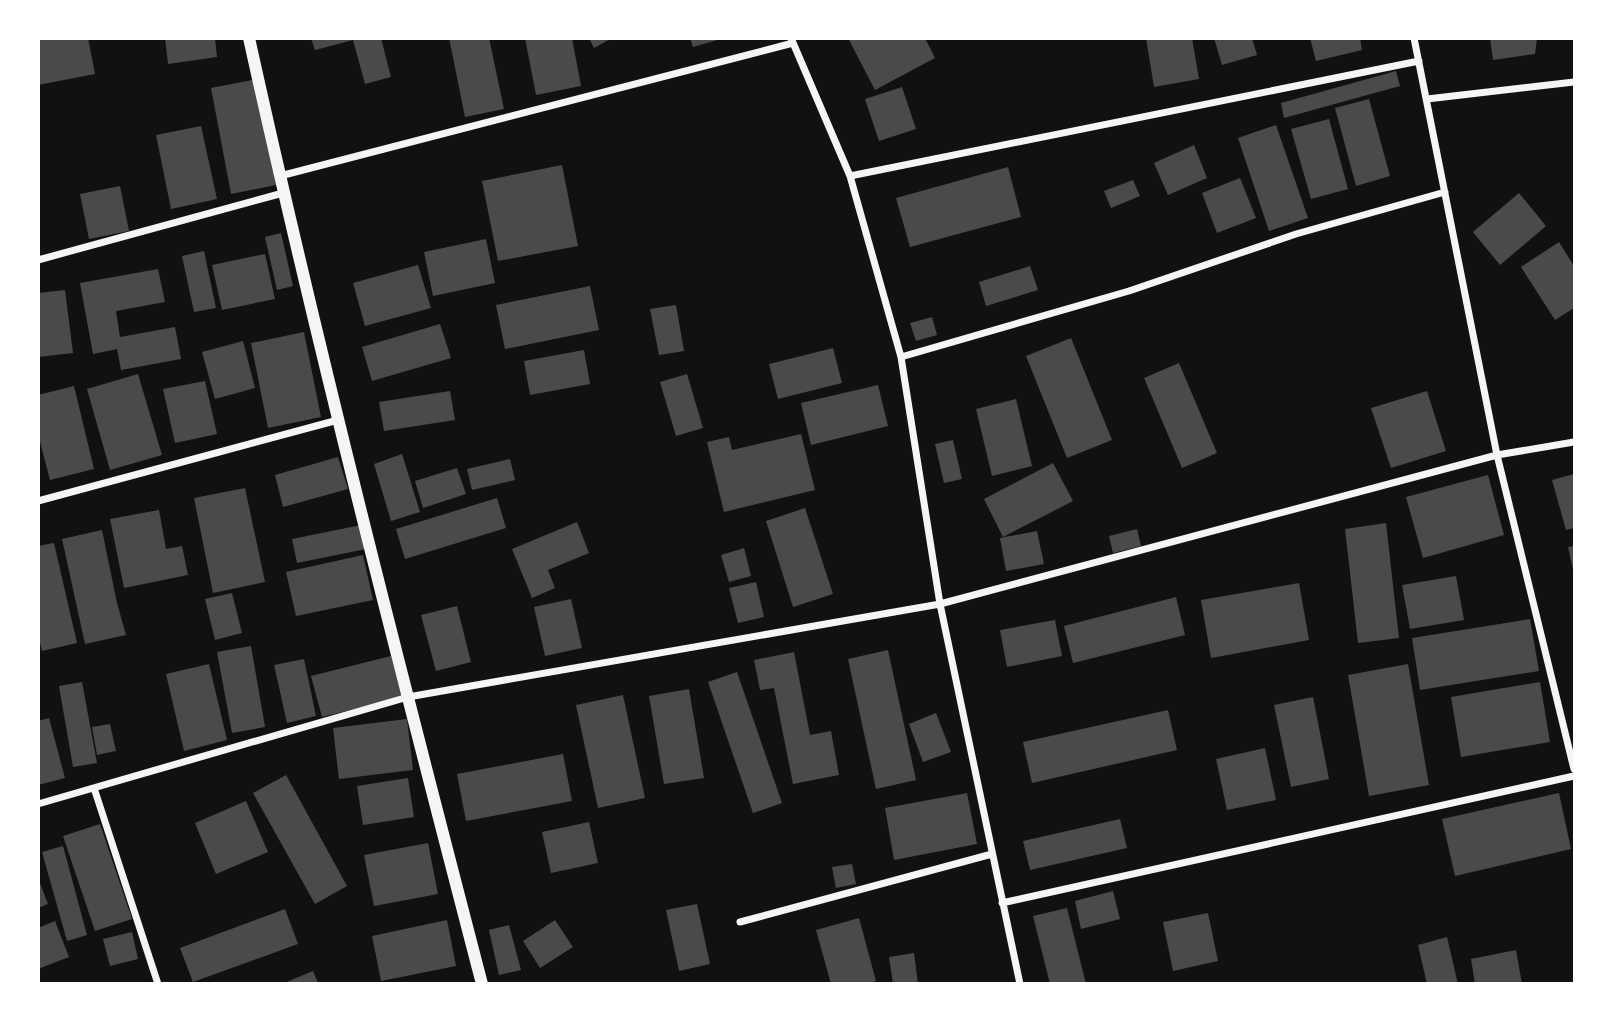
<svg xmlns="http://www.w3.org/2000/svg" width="1613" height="1022" font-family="Signika,sans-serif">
<rect width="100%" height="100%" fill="#111"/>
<path fill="#4a4a4a" d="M38 38H88L95 74 38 85Z
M165 38H215L217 57 168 64Z
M311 38H381L391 77 365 84 353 40 315 50Z
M449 38H489L504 109 465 117Z
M525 38H572L581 86 536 95Z
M589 38H612L594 48Z
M690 38H721V39L693 47Z
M848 38H925L935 58 875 90Z
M1146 38H1192L1199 79 1154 87Z
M1214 38H1252L1257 55 1222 65Z
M1310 38H1360L1362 50 1316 61Z
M1490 38H1537L1535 54 1493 60Z
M1396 71 1400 86 1284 118 1281 103Z
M257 79 276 185 231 194 211 88Z
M902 87 916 129 879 141 865 99Z
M1369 99 1390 176 1356 186 1335 108Z
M1329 119 1348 189 1311 199 1291 129Z
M1276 125 1308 218 1269 231 1238 138Z
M201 126 217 199 171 209 156 135Z
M1194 145 1207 178 1168 195 1154 163Z
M562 165 578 246 498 261 482 181Z
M1008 167 1021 217 910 247 896 198Z
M1240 178 1256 218 1217 233 1202 193Z
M1133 180 1140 196 1111 208 1104 191Z
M120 186 129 231 89 239 80 194Z
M1519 193 1546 226 1500 265 1473 232Z
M281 233 293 286 277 290 265 237Z
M486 239 495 283 433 296 424 252Z
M1559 242 1574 266V308L1555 320 1521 267Z
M204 251 216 308 194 312 182 256Z
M265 254 275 299 222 310 212 265Z
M418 265 431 308 365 326 353 283Z
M1030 266 1038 290 986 306 979 282Z
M158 269 165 302 116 311 120 337 175 327 181 359 121 370 117 349 93 354 80 283Z
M590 286 599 330 505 349 496 305Z
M65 290 73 353 38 357V293Z
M676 305 684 351 659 355 650 309Z
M932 317 937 335 916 341 910 323Z
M440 324 451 358 372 381 362 347Z
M304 332 321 417 268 428 251 343Z
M1071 338 1112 440 1067 458 1026 356Z
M243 341 255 388 215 399 202 352Z
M833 348 842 383 778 399 769 364Z
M584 350 590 384 530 395 524 361Z
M1179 363 1217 453 1182 468 1144 378Z
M138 374 162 455 110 470 87 389Z
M687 374 703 428 676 436 660 382Z
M205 381 217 434 175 443 163 389Z
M878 385 888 426 811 445 801 403Z
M74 386 94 469 50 480 38 434V395Z
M450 391 455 420 384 431 379 402Z
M1427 391 1446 451 1391 468 1371 408Z
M1016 399 1032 466 992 476 976 409Z
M801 434 815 490 724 512 707 442 729 437 732 450Z
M953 440 962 479 944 483 935 444Z
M402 454 420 512 391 521 374 464Z
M338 457 348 489 283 507 275 475Z
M510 459 515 480 472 490 467 469Z
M1053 463 1073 501 1003 537 984 499Z
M457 468 466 494 423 508 415 481Z
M1574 474V528L1566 530 1552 480Z
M1488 475 1504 535 1423 558 1406 497Z
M245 488 265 582 213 593 194 498Z
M497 498 506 528 405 559 396 529Z
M805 508 833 594 793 607 766 521Z
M159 510 166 549 182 546 188 575 124 588 110 519Z
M577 522 589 553 548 570 555 588 532 598 512 549Z
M1386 523 1399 638 1358 643 1345 529Z
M361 525 366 549 297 563 292 539Z
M1137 529 1141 546 1113 553 1109 536Z
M102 530 117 603 126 635 85 644 62 539Z
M1037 531 1044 564 1006 571 1000 538Z
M54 543 77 643 42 651 38 635V546Z
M1574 546V570H1573L1568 547Z
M744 548 751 576 729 582 721 555Z
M363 555 373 600 296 616 286 572Z
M1456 576 1464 620 1410 629 1402 585Z
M756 582 764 617 738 623 729 588Z
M1299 583 1309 640 1211 658 1201 600Z
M232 593 242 633 215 640 205 599Z
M1176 597 1185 635 1073 663 1064 626Z
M571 599 582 648 545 656 534 607Z
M457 606 471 662 436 671 421 615Z
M1530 619 1539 671 1420 690 1412 638Z
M1055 620 1062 656 1007 667 1000 630Z
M251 646 265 727 232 733 217 652Z
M888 650 916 780 876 789 848 659Z
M794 652 810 735 831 731 839 775 793 784 774 688 760 690 754 660Z
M391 656 402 697 322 717 311 676Z
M304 659 316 716 287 723 274 665Z
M209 664 227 740 184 751 166 674Z
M1408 664 1429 785 1369 796 1348 675Z
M737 672 782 803 753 813 708 682Z
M82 682 97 763 73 767 59 686Z
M1540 682 1550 742 1461 757 1451 697Z
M689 689 704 778 664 784 649 696Z
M623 695 645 798 598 808 576 705Z
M1313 697 1329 779 1291 787 1274 705Z
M1168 710 1177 750 1032 783 1023 742Z
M936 713 951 752 923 762 909 724Z
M49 718 65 778 38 785V721Z
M407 719 413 770 339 779 333 728Z
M110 724 116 751 97 755 92 727Z
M1265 748 1276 800 1227 810 1216 759Z
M563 754 572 801 466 821 457 774Z
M286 775 347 886 315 904 253 793Z
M408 778 414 817 363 825 357 786Z
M967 793 977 844 894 860 885 808Z
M1559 793 1571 849 1455 876 1442 819Z
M246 801 268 852 216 874 195 823Z
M1120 819 1127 848 1030 870 1023 841Z
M589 822 598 863 551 873 542 832Z
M100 824 132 919 95 931 63 836Z
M428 843 438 894 374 906 364 855Z
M63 846 87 935 67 941 42 852Z
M852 864 856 884 836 888 832 867Z
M38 878 48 904 38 908Z
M1113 891 1120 919 1081 929 1075 901Z
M697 904 710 964 679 971 666 910Z
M1067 908 1086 984H1050L1033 916Z
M285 909 298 944 193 982 180 948Z
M1208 913 1218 961 1173 971 1163 922Z
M859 918 876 981 866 984H831L816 930Z
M447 920 456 966 381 981 372 936Z
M555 920 573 947 540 968 523 941Z
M55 921 69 957 38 969V928Z
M509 925 521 970 499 975 489 930Z
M132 932 138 959 110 966 103 939Z
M1447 937 1458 984H1427L1418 945Z
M1516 950 1522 984H1475L1471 959Z
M914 953 918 984H893L889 957Z
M313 971 318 983H284Z"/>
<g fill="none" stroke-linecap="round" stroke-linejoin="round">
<path stroke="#f5f5f5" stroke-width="7" d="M791 38 850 176 901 357 940 604 1020 984
M1414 38 1497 455 1574 769
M1427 99 1574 82
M280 176 793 43
M850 176 1419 61
M38 260 283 193
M901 357 1129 291 1296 234 1445 192
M38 501 338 420
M94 788 158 984
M38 804 408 697 940 604 1497 455 1574 442
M1002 903 1574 776
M740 922 992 854"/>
<path stroke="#f5f5f5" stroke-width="12" d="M249 38C319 355 400 669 482 984"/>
</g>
<rect width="1613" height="1022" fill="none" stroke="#ffffff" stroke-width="80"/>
</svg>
